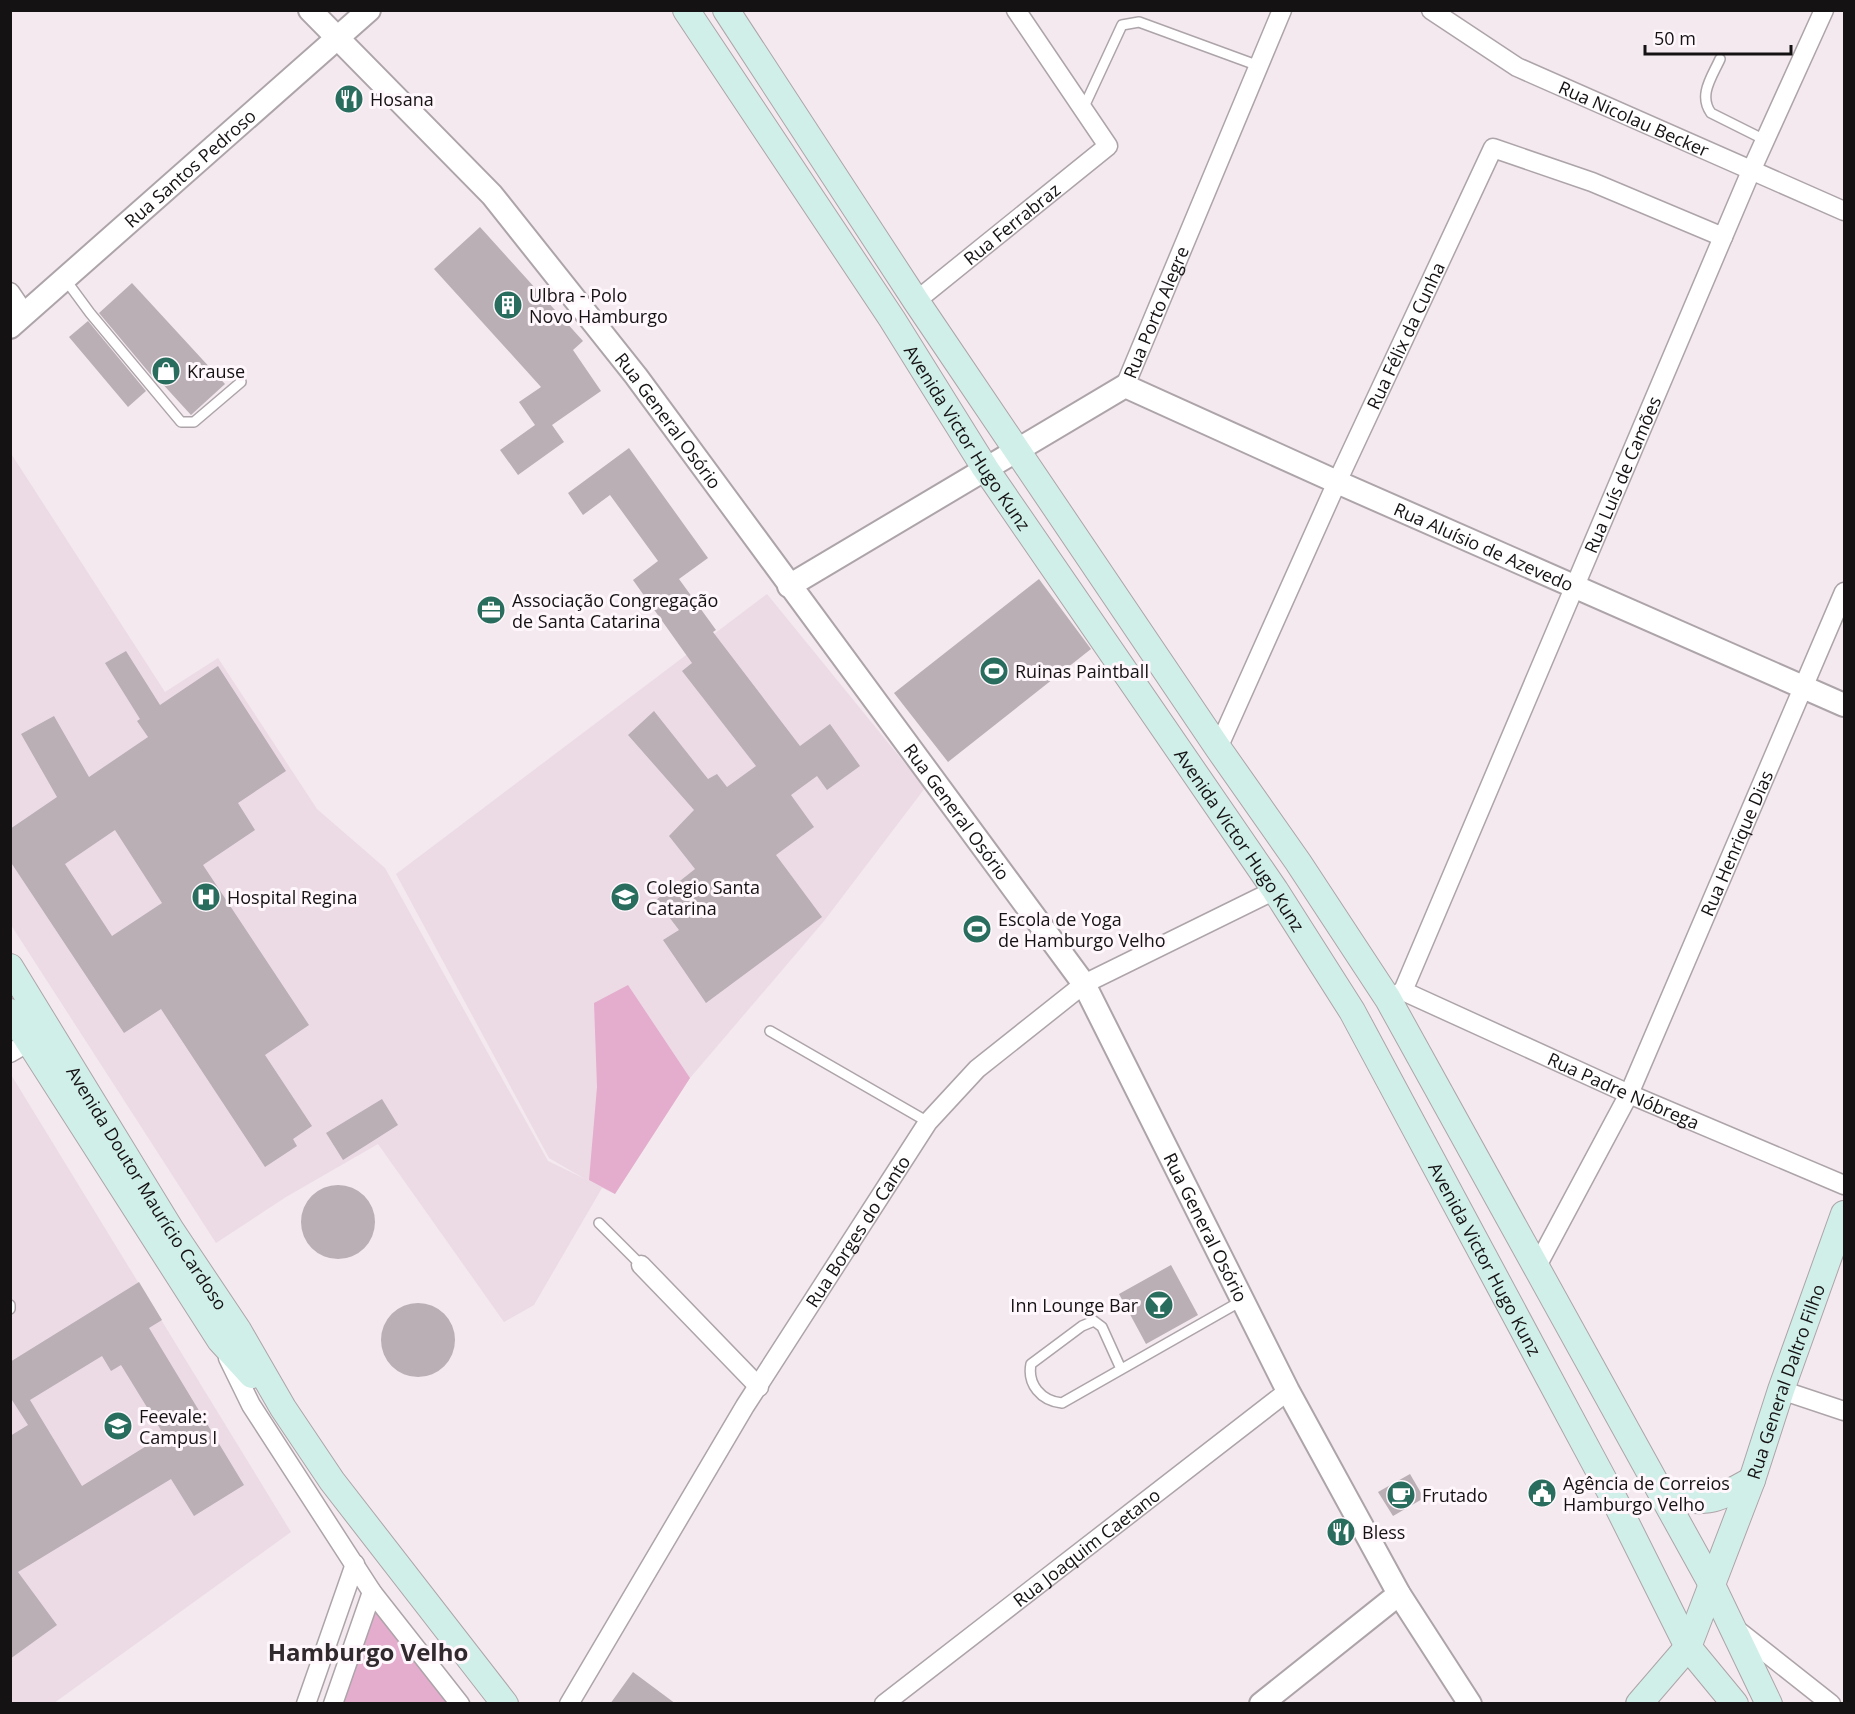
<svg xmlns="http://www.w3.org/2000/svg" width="1855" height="1714" font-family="'Open Sans',sans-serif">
<rect width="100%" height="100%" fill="#f3e9ee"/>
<path fill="#ecdbe5" d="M10 452 165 692 218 658 317 809 385 868 548 1161 585 1179 549 1158 396 874 767 594 925 788 824 921 690 1078 615 1194 602 1188 534 1305 504 1322 378 1144 286 1197 216 1243 11 925Z
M10 1073 291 1532 54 1703H11Z"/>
<path fill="#e4adcd" d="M628 985 690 1078 615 1194 589 1180 597 1087 594 1003Z
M374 1602 457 1704H339Z"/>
<path fill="#b9afb5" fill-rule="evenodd" d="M480 227 583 341 573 350 601 391 552 425 564 442 518 475 500 450 535 425 519 402 541 387 434 269Z
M132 283 225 384 191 415 159 380 157 382 99 313Z
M88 321 146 391 128 407 69 337Z
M629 448 708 558 679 579 716 630 713 632 800 746 830 724 860 766 827 790 817 776 791 795 814 827 776 855 822 917 706 1003 663 940 679 930 656 900 695 869 669 836 694 810 628 735 654 711 708 779 717 774 727 787 756 766 682 671 692 663 633 580 658 561 610 495 583 515 568 493Z
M1039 579 1091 649 948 762 894 693Z
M126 651 160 705 218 666 286 771 238 803 255 830 203 865 309 1025 265 1055 312 1126 293 1139 297 1146 265 1167 161 1009 124 1033 10 861V829L57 797 21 734 54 716 89 777 148 737 137 721 140 719 105 663ZM115 830 162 903 112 936 65 864Z
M382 1099 398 1125 343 1160 326 1133Z
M301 1222a37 37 0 1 1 74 0a37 37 0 1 1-74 0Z
M1171 1265 1198 1315 1146 1344 1119 1294Z
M139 1282 162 1320 149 1328 244 1485 194 1516 171 1479 18 1572 57 1625 10 1659V1436L28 1425 10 1397V1362ZM102 1356 111 1371 121 1365 164 1435 82 1486 30 1400Z
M381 1340a37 37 0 1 1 74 0a37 37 0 1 1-74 0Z
M1410 1474 1424 1498 1393 1516 1378 1492Z
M633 1672 676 1704H610Z"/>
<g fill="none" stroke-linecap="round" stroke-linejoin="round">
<g stroke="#ada4a9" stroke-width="12">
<path id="service" d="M1720 59C1712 77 1698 95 1711 113L1765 140
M1083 109 1122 25 1139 22 1259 66
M65 279 90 313 181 422H194L241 382
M770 1031 928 1122
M599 1223 641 1265
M10 1305V1309
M1121 1369 1102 1327 1094 1321 1082 1326 1031 1364C1027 1384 1041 1401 1062 1403L1243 1300"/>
</g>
<g stroke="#ada4a9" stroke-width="21">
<g id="minor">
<path id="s1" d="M1431 10 1517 67 1844 211"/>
<path d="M10 292 25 314"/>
<path id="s2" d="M916 301 1108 146 1016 10"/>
<path id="s3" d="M1125 386 1282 10"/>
<path id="s4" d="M1218 748 1337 482 1493 148 1592 182 1723 237"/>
<path id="s5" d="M1403 991 1629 1094 1844 1185"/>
<path id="s6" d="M1388 999 1403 991 1751 171 1824 10"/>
<path d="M10 1053 29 1042"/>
<path d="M641 1265 759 1387"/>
<path id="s7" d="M1537 1266 1629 1094 1844 592"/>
<path d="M228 1358 251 1405 372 1592 460 1704"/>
<path d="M1781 1390 1844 1411"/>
<path d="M1736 1629 1831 1704"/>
<path d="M306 1704 355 1564"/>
<path d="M333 1704 372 1592"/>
<path id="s8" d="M569 1704 745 1406 928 1122 977 1069 1084 984 1275 890"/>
<path id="s9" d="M884 1704 1288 1391"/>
</g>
</g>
<g stroke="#ada4a9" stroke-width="26">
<g id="tertiary">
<path id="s10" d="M310 10 492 195 636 376 1084 984 1288 1391 1399 1594 1470 1704"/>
<path id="s11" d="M10 327 369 10"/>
<path id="s12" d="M789 586 1125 386 1337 482 1844 705"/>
<path d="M1261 1704 1399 1594"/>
</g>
</g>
<g stroke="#ada4a9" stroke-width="28">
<g id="secondary">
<path id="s13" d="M686 10 892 319 985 468 1275 890 1352 1011 1614 1499 1688 1647 1735 1704"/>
<path d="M726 10 916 301 1218 748 1298 862 1388 999 1711 1583 1769 1704"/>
<path id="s14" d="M10 967 171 1230 238 1330 283 1408 332 1481 505 1704"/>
<path d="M10 1012 220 1340 252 1375"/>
<path d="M1661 1492C1705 1506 1713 1502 1752 1480"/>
<path id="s15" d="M1639 1704 1688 1647 1752 1480 1781 1390 1844 1214"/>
</g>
</g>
<use href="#service" stroke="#fff" stroke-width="9"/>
<use href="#minor" stroke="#fff" stroke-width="18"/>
<use href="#tertiary" stroke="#fff" stroke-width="22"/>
<use href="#secondary" stroke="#d0efe8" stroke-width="26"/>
</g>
<defs>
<g id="restaurant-disc" transform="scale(1.5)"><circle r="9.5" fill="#296d5e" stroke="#fff7fb"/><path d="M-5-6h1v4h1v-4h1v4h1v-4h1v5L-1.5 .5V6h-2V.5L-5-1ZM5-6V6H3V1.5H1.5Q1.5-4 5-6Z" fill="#fff"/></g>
<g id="building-disc" transform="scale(1.5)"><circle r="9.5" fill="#296d5e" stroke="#fff7fb"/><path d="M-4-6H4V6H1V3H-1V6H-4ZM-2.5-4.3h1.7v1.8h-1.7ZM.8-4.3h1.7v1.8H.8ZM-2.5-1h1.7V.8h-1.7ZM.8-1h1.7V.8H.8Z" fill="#fff"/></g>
<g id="shop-disc" transform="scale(1.5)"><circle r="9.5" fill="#296d5e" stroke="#fff7fb"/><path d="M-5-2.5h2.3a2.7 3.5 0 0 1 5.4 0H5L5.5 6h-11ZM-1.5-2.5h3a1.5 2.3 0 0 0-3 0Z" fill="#fff"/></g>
<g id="office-disc" transform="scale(1.5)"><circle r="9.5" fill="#296d5e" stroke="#fff7fb"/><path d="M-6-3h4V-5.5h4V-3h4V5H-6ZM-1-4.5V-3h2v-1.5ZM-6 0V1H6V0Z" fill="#fff"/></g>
<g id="stadium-disc" transform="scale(1.5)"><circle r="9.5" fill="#296d5e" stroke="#fff7fb"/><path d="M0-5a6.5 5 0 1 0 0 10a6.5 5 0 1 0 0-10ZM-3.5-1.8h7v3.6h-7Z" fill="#fff"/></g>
<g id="hospital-disc" transform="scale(1.5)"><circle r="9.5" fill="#296d5e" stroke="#fff7fb"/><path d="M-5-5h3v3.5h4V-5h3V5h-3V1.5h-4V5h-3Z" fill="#fff"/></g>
<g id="school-disc" transform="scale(1.5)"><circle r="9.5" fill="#296d5e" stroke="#fff7fb"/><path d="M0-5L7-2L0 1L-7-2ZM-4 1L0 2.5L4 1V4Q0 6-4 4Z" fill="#fff"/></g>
<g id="bar-disc" transform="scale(1.5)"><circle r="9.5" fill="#296d5e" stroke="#fff7fb"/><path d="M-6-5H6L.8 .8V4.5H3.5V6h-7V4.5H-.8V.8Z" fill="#fff"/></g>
<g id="university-disc" transform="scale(1.5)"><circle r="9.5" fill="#296d5e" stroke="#fff7fb"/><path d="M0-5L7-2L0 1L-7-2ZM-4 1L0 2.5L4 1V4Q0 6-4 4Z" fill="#fff"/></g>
<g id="civic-disc" transform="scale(1.5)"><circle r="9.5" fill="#296d5e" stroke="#fff7fb"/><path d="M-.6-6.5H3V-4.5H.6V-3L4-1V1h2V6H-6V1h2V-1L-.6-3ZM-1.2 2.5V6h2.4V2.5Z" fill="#fff"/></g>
<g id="cafe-disc" transform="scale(1.5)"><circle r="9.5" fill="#296d5e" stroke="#fff7fb"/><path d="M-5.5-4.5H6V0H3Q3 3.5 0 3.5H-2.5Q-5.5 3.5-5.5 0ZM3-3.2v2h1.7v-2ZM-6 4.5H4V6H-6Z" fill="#fff"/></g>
</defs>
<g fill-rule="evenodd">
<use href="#restaurant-disc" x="349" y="99"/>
<use href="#building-disc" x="508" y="305"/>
<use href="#shop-disc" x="166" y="371"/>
<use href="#office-disc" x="491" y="610"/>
<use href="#stadium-disc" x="994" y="671"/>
<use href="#hospital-disc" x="206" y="897"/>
<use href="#school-disc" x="625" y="897"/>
<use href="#stadium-disc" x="977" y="929"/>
<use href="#bar-disc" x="1159" y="1305"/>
<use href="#university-disc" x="118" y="1426"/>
<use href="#civic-disc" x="1542" y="1493"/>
<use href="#cafe-disc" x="1401" y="1495"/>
<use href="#restaurant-disc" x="1341" y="1532"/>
</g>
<g text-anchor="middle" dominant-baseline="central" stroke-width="6" stroke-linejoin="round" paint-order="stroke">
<g font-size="18" fill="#151214" stroke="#fff7fb" text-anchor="start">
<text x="370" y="99">Hosana</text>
<text x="529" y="295">Ulbra - Polo<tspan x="529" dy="21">Novo Hamburgo</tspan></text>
<text x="187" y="371">Krause</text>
<text x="512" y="600">Associação Congregação<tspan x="512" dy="21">de Santa Catarina</tspan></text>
<text x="1015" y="671">Ruinas Paintball</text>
<text x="646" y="887">Colegio Santa<tspan x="646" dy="21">Catarina</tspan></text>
<text x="227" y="897">Hospital Regina</text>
<text x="998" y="919">Escola de Yoga<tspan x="998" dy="21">de Hamburgo Velho</tspan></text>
<text x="1138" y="1305" text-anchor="end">Inn Lounge Bar</text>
<text x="139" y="1416">Feevale:<tspan x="139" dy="21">Campus I</tspan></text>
<text x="1563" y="1483">Agência de Correios<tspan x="1563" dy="21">Hamburgo Velho</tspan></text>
<text x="1422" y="1495">Frutado</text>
<text x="1362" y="1532">Bless</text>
</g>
<g font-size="18" fill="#151214" stroke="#fff7fb">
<text stroke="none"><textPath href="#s1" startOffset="231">Rua Nicolau Becker</textPath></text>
<text stroke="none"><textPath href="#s11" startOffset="240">Rua Santos Pedroso</textPath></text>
<text stroke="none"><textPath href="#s2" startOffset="123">Rua Ferrabraz</textPath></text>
<text stroke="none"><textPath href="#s3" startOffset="80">Rua Porto Alegre</textPath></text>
<text stroke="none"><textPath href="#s4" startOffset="453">Rua Félix da Cunha</textPath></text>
<text stroke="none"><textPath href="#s10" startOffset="546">Rua General Osório</textPath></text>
<text stroke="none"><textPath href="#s13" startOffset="512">Avenida Victor Hugo Kunz</textPath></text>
<text stroke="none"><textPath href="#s6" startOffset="578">Rua Luís de Camões</textPath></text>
<text stroke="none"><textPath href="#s12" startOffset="784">Rua Aluísio de Azevedo</textPath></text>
<text stroke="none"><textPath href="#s10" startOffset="1032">Rua General Osório</textPath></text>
<text stroke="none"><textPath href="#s13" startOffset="998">Avenida Victor Hugo Kunz</textPath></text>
<text stroke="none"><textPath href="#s7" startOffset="468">Rua Henrique Dias</textPath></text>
<text stroke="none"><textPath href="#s5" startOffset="242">Rua Padre Nóbrega</textPath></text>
<text stroke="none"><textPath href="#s14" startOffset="260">Avenida Doutor Maurício Cardoso</textPath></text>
<text stroke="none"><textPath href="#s10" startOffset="1518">Rua General Osório</textPath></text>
<text stroke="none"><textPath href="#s8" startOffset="554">Rua Borges do Canto</textPath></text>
<text stroke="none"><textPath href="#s13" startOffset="1484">Avenida Victor Hugo Kunz</textPath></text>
<text stroke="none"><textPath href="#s15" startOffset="358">Rua General Daltro Filho</textPath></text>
<text stroke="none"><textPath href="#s9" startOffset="256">Rua Joaquim Caetano</textPath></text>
</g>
<g font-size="24" font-weight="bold" fill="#30292d" stroke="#fff7fb">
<text x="368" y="1651">Hamburgo Velho</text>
</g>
</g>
<rect width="1855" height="1714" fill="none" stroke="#151214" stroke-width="24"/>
<path d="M1645 45v9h146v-9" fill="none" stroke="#151214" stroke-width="3"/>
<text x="1654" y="45" font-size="18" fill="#151214" stroke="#fff7fb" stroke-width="4.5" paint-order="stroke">50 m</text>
</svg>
